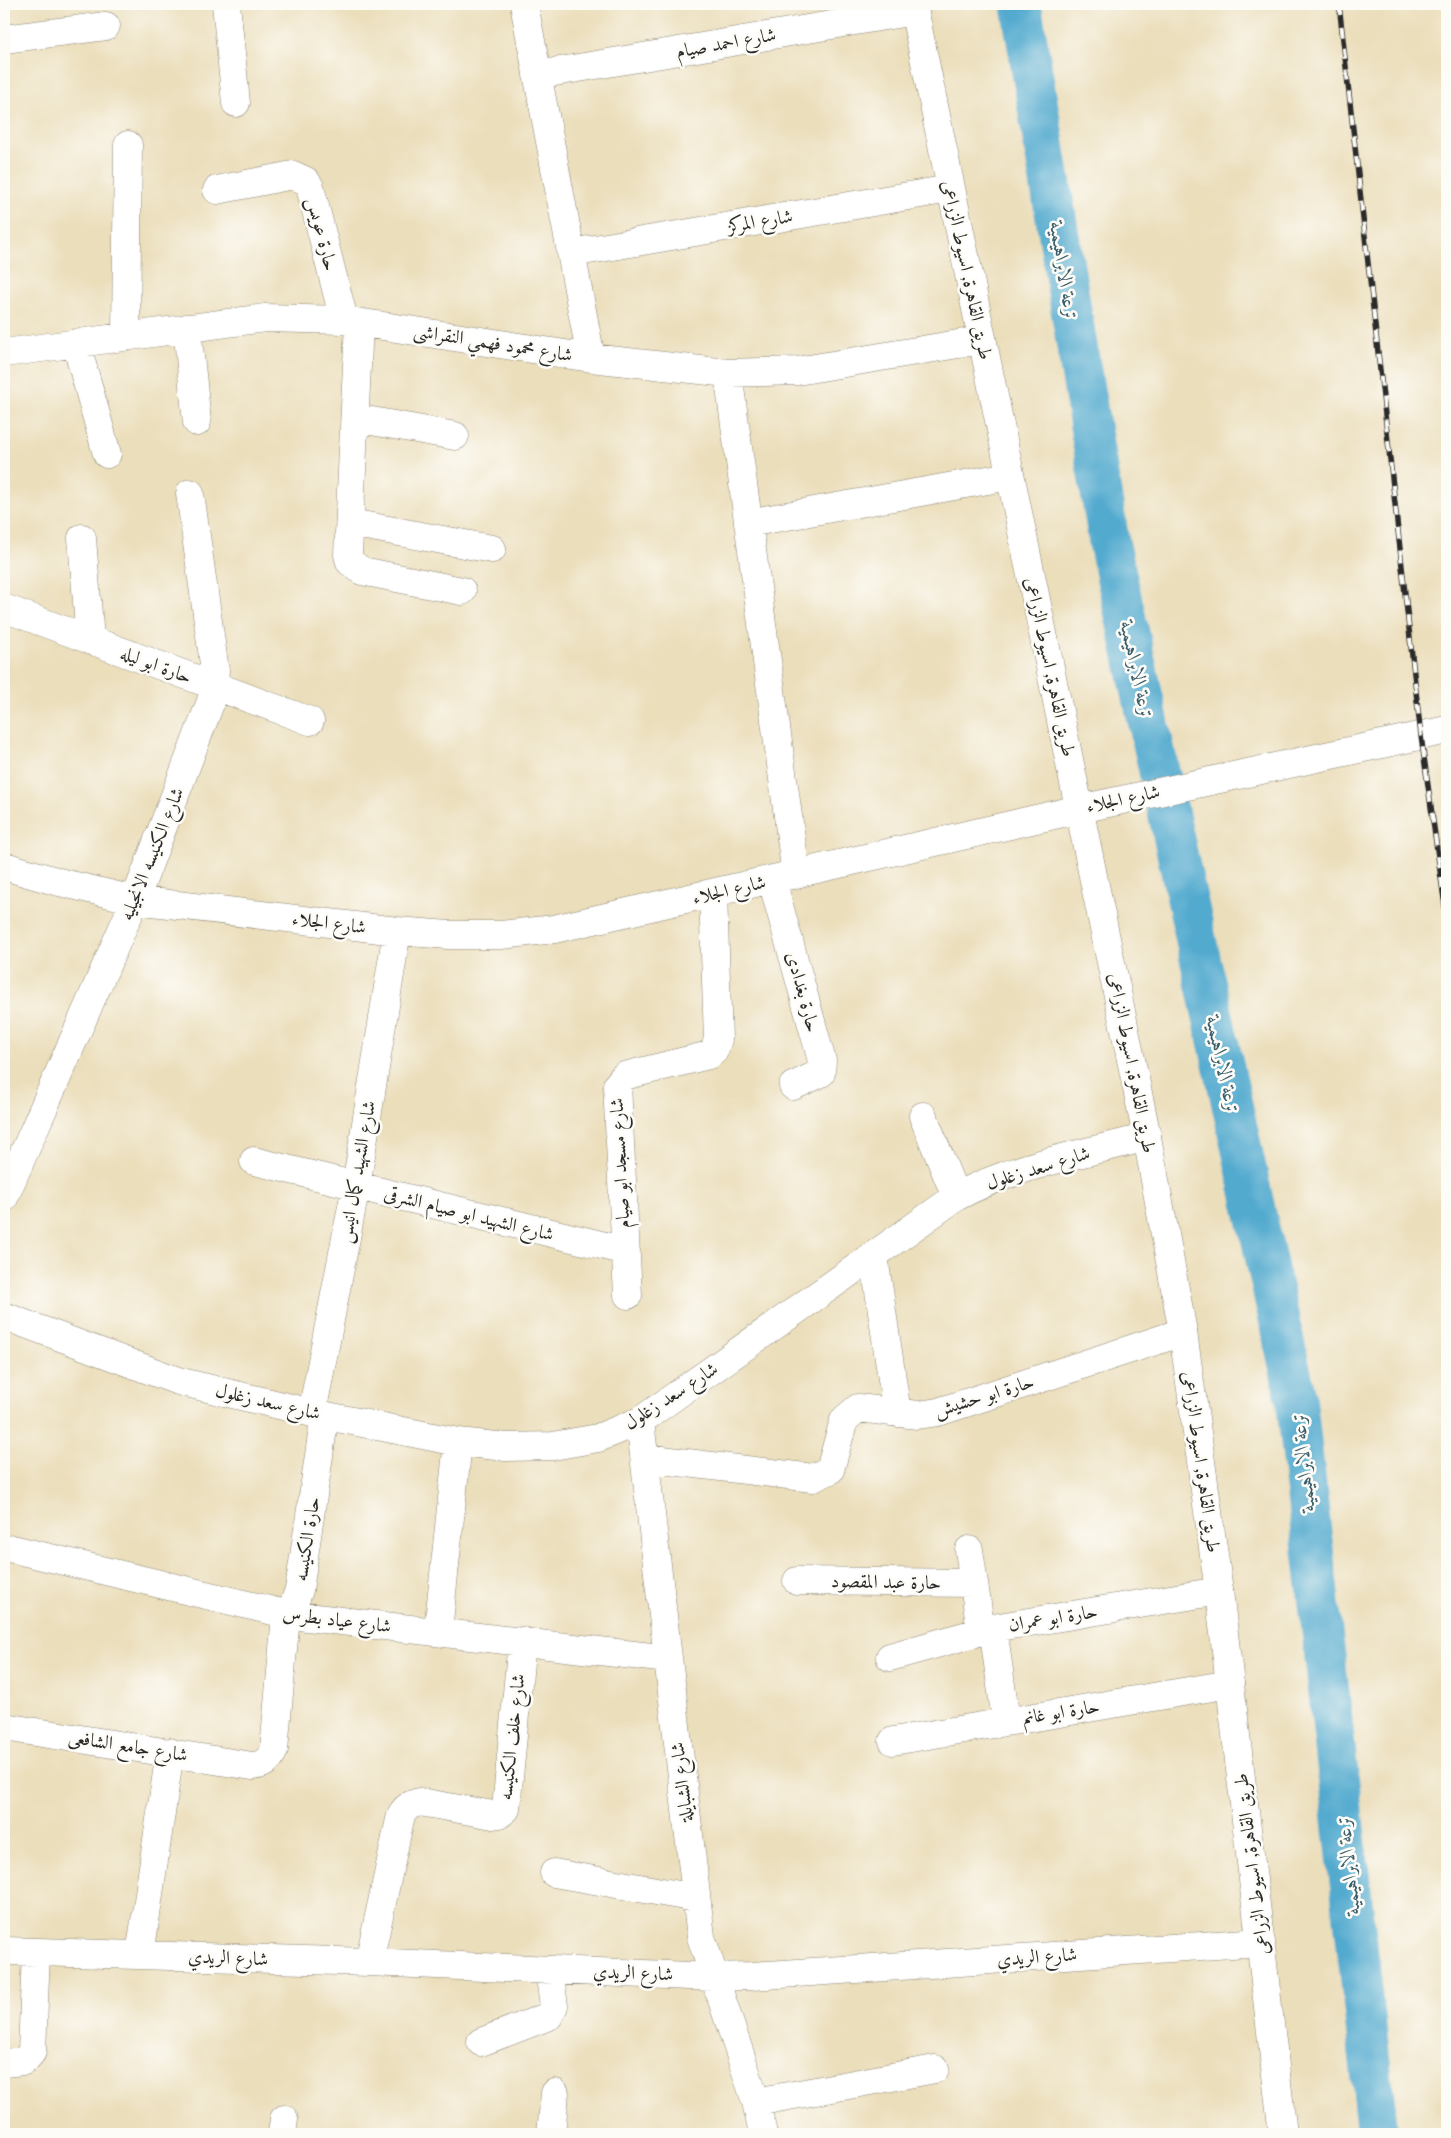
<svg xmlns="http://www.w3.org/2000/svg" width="1451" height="2138" font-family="Cardo,Amiri,serif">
<rect width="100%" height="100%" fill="#fdfcf7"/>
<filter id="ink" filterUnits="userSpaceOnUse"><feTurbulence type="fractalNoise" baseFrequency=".02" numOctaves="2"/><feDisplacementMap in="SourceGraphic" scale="10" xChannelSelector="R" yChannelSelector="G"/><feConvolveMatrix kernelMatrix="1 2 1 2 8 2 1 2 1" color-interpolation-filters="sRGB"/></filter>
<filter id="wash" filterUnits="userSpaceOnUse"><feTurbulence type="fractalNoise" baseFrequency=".0096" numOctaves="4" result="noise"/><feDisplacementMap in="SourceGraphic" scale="20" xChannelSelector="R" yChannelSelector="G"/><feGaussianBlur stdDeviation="1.12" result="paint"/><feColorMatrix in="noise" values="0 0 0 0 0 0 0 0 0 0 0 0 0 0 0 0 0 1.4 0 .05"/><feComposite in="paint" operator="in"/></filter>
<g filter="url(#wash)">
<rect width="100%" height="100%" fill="#ebdebb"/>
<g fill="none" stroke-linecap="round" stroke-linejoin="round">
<path stroke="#52aacf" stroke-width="41" d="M1021 4 1109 542 1296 1397 1378 2134"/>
</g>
</g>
<g filter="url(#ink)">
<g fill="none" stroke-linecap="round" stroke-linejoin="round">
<g stroke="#8b8473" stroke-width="29">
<path id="minor" d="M226 4 236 103
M524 4 591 358
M4 39 106 26
M537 75 914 11
M217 190 293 175 306 181 310 187 344 320
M571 253 950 189
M359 323 348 555 350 562 362 571 462 591
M187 328 197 422
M126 336 128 145
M76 343 107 454
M4 353 265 318 344 320 591 358 728 373 797 371 982 340
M728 373 796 875
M355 418 455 436
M350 523 492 549
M748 523 1010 476
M82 538 90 640
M4 608 310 721
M4 866 59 882 135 900 397 931 449 935H501L554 929 1080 809 1447 730
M772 880 822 1061 821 1073 793 1086
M923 1116 956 1197
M254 1161 626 1251
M4 1198 135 900 211 701 215 671 190 493
M874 1257 897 1413
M628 1295 617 1085 624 1076 709 1055 714 1051 718 1039 713 894
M4 1316 178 1381 312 1413 458 1442 506 1447 553 1446 598 1438 640 1421 956 1197C1015 1165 1083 1154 1147 1137
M312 1413 356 1186 397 931
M640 1421 701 1937 756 2102 763 2134
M645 1458 813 1478 830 1470 844 1420 858 1408 918 1415 938 1412 1183 1332
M13 1549 290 1615 668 1659
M969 1550 981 1631
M797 1581 974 1583
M993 1628 1006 1721
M438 1631 458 1442
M890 1657 993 1628 1219 1591
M4 1727 252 1766C264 1765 269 1761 274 1750L285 1627 299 1590 325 1415
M893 1741 1230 1684
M554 1873 696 1898
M4 1951 369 1962 712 1977 751 1976 1261 1942
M140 1955 170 1752
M369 1962 401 1815C406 1807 410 1804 420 1802L493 1815 500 1814 506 1809 522 1641
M481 2042 549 2016 554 2006 549 1970
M4 2063 24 2061 32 2052 36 1952
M756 2102 935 2069
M282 2134 284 2119
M551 2134 555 2093"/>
</g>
<g stroke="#8b8473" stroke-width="29">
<path id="highway" d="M913 4 1147 1137 1183 1332 1219 1591 1283 2134"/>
</g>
<use href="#minor" stroke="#fff" stroke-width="28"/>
<use href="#highway" stroke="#fff" stroke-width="28"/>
<g stroke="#2b2b2b" stroke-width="5.5">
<path id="rail" d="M1339 4 1421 736 1447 920"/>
</g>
<use href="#rail" stroke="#fdfcf7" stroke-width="4" stroke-dasharray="11" stroke-linecap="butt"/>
</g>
</g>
<g text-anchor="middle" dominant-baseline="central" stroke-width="5" stroke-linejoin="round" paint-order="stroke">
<g font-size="19" fill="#2b2b2b" stroke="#fdfcf7">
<text transform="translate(726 43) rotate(-10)">شارع احمد صيام</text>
<text transform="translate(760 221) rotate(-9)">شارع المركز</text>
<text transform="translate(322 234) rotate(76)">حارة عويس</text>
<text transform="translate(967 270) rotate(78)">طريق القاهرة, اسيوط الزراعى</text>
<text transform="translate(493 343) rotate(9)">شارع محمود فهمي النقراشى</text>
<text transform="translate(156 665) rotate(20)">حارة ابو ليله</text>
<text transform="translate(1050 667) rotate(78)">طريق القاهرة, اسيوط الزراعى</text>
<text transform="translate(1123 799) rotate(-12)">شارع الجلاء</text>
<text transform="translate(152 854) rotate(-68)">شارع الكنيسه الانجيليه</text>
<text transform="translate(729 890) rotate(-13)">شارع الجلاء</text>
<text transform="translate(329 923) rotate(7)">شارع الجلاء</text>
<text transform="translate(803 992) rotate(75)">حارة بغدادى</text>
<text transform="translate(1132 1063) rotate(79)">طريق القاهرة, اسيوط الزراعى</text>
<text transform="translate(620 1163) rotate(-93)">شارع مسجد ابو صيام</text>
<text transform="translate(1038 1168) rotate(-17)">شارع سعد زغلول</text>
<text transform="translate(357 1172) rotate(-80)">شارع الشهيد كمال انيس</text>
<text transform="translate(469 1214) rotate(14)">شارع الشهيد ابو صيام الشرقى</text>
<text transform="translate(671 1396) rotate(-33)">شارع سعد زغلول</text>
<text transform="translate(984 1396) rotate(-17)">حارة ابو حشيش</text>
<text transform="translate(268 1402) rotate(13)">شارع سعد زغلول</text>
<text transform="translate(1201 1462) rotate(82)">طريق القاهرة, اسيوط الزراعى</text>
<text transform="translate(307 1539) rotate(-81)">حارة الكنيسه</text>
<text transform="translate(886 1582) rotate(1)">حارة عبد المقصود</text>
<text transform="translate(1053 1618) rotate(-9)">حارة ابو عمران</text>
<text transform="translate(337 1620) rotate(7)">شارع عياد بطرس</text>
<text transform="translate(1061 1712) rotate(-9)">حارة ابو غانم</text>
<text transform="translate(512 1737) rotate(-84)">شارع خلف الكنيسه</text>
<text transform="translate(128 1746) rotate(9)">شارع جامع الشافعى</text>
<text transform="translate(682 1782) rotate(-97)">شارع الشبايلة</text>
<text transform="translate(1252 1864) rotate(-97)">طريق القاهرة, اسيوط الزراعى</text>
<text transform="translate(1037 1957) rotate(-4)">شارع الريدي</text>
<text transform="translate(228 1958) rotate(2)">شارع الريدي</text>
<text transform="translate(633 1973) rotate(2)">شارع الريدي</text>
</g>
<g font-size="20" font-style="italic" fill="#3b5e6d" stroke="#fdfcf7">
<text transform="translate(1064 271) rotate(81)">ترعة الابراهيمية</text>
<text transform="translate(1137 670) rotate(78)">ترعة الابراهيمية</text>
<text transform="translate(1223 1065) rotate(78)">ترعة الابراهيمية</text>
<text transform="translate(1303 1462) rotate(-96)">ترعة الابراهيمية</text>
<text transform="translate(1348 1865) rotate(-96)">ترعة الابراهيمية</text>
</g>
</g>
<rect width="1451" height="2138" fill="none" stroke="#fdfcf7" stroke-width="20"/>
</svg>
